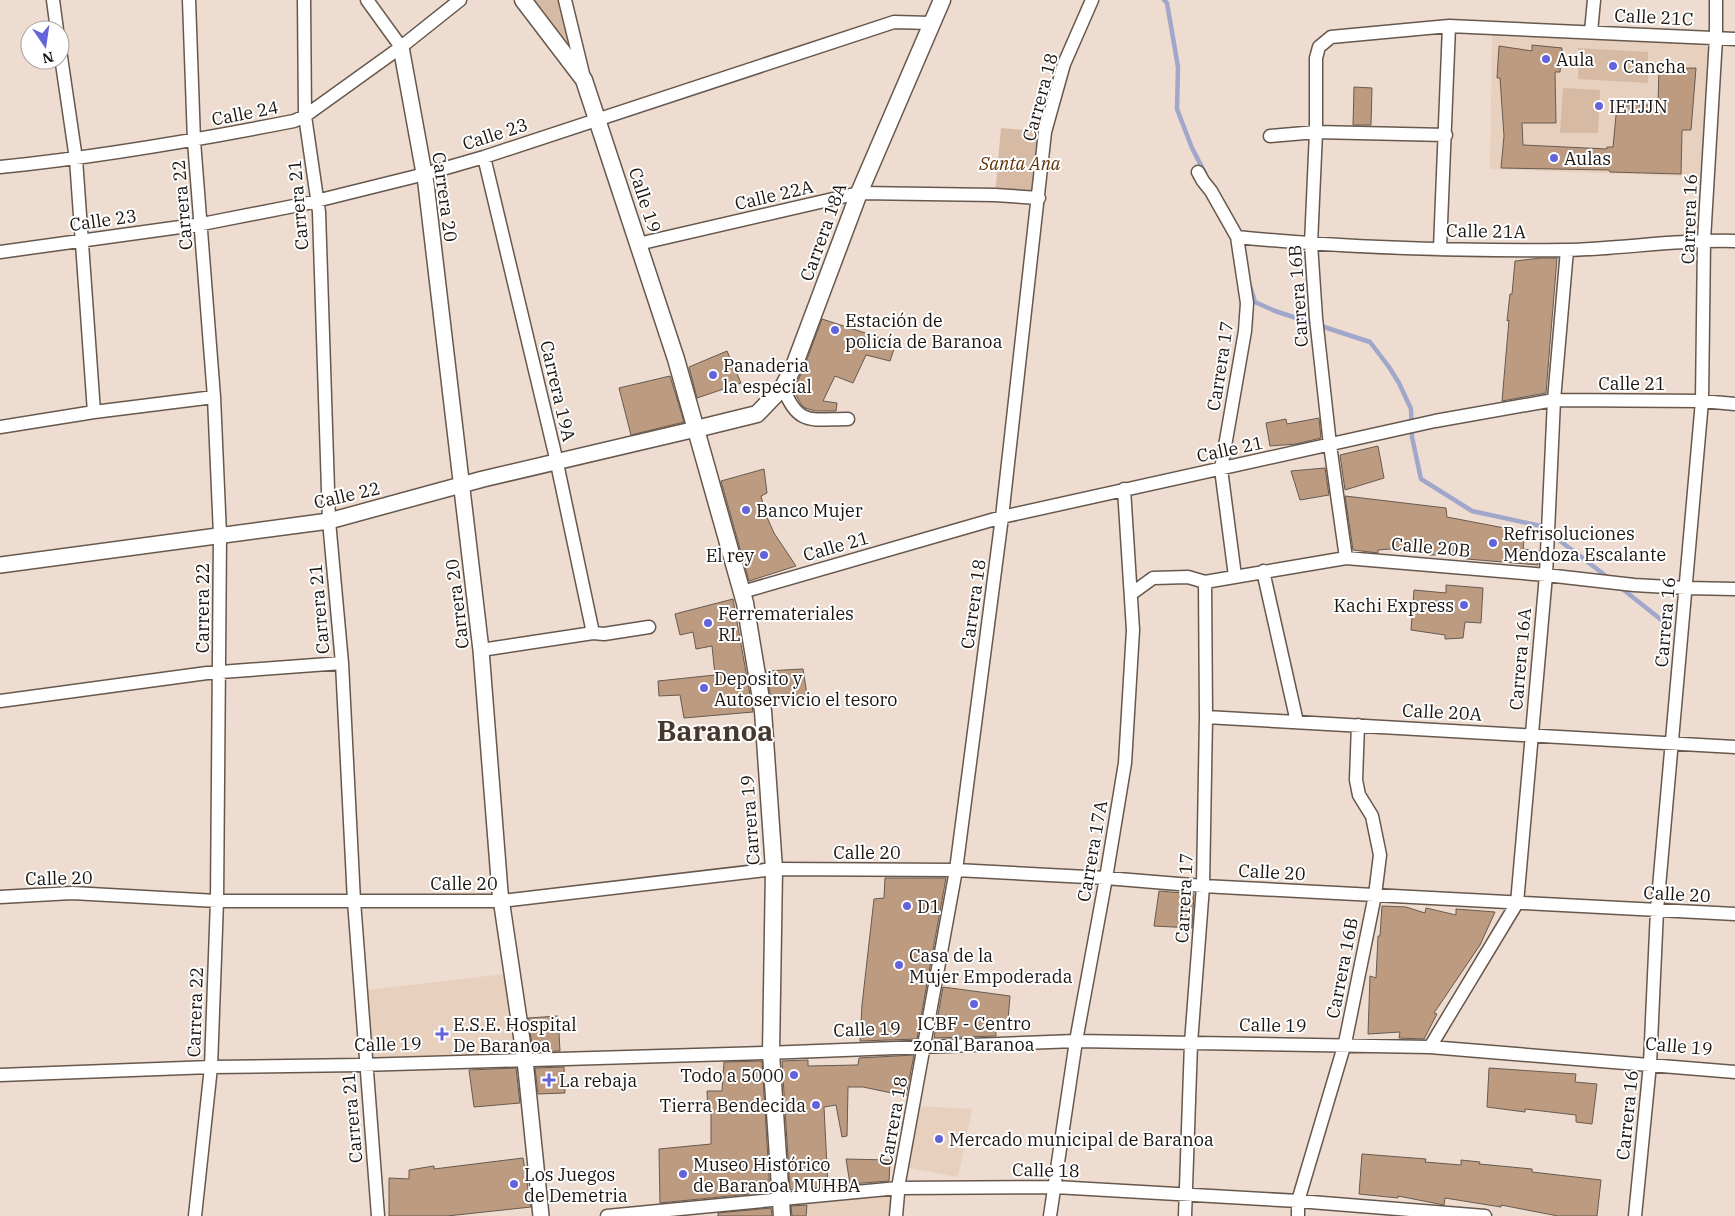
<svg xmlns="http://www.w3.org/2000/svg" width="1735" height="1216" font-family="'IBM Plex Serif',serif">
<rect width="100%" height="100%" fill="#eddccf"/>
<path fill="#e7d0be" d="M1492 33 1710 42 1703 177 1490 169Z
M505 974 518 1055 371 1060 367 990Z
M919 1106 972 1109 958 1177 908 1168Z
M892 1194 891 1216H806L808 1203Z"/>
<path fill="#d6baa4" d="M528 0H564L578 65Z
M1578 48 1648 52V83L1578 79Z
M1563 88 1600 90 1598 133H1560Z
M1001 128 1045 132 1039 198 995 195Z"/>
<g fill="none" stroke-linecap="round" stroke-linejoin="round">
<path stroke="#a1a6cb" stroke-width="4.5" d="M1164 0 1167 3 1178 67 1177 109 1192 148 1205 173
M1250 286 1255 302 1275 311 1370 342 1389 367 1399 383 1411 409 1412 437 1421 479 1472 511 1541 526 1545 529
M1551 534 1610 579
M1620 587 1664 622"/>
</g>
<path fill="#bc9b81" stroke="#685a4f" d="M1532 45 1562 48 1560 72H1555L1556 123H1522L1523 145 1607 149V147H1613L1617 105H1658L1659 69 1696 68 1691 130H1682L1681 174 1610 172 1609 170 1501 168 1504 136 1500 78H1497L1499 46 1532 51Z
M1354 87 1372 88 1371 125H1353Z
M1541 258H1557L1546 393 1502 401 1509 320 1507 321 1510 294H1512L1515 261Z
M822 319 896 343 890 361 866 355 853 383 835 376 823 401 837 403 836 411H816L805 408 801 404 793 390 803 370Z
M727 351 741 383 697 398 689 367Z
M670 376 684 422 631 435 619 388Z
M1319 418 1321 438 1296 444 1270 446 1266 423 1286 419 1287 424Z
M1378 446 1384 478 1345 490 1340 455Z
M1325 468 1329 495 1300 500 1291 471Z
M764 469 767 493 761 496 766 515 774 533 796 566 749 581 721 481Z
M1345 496 1446 508 1447 517 1525 532 1523 549 1539 551 1538 565 1467 559 1455 555H1429L1430 550 1403 552 1402 548 1378 550V553L1353 550Z
M1446 585 1483 588 1481 623 1465 622 1463 638 1445 639V635L1411 630 1414 590 1446 593Z
M733 599 753 712 684 718 680 695 659 696 658 681 715 675 712 646 696 649 693 632 680 635 675 614Z
M803 669 807 695 771 700 766 671Z
M885 878H946L917 1039 860 1041 862 1005 874 899 884 898Z
M1159 891 1194 894 1192 928 1154 926Z
M1382 906 1406 907 1425 913 1426 908 1456 915V909L1495 912 1480 945 1434 1013 1437 1014 1424 1039 1399 1038 1400 1032 1368 1034 1370 976 1376 978 1378 936H1380Z
M943 987 1010 996 1008 1020 995 1019 996 1036 934 1038Z
M558 1016 560 1051 533 1052 528 1018Z
M914 1055 906 1096 863 1087H848L847 1136 842 1137 836 1105 824 1107 828 1187 790 1190 782 1061 808 1060V1066L858 1065 859 1058Z
M762 1061 770 1192 660 1203 659 1149 711 1144V1114L708 1113 707 1091H722L724 1062Z
M564 1067 565 1093 538 1094 535 1068Z
M516 1068 520 1103 474 1107 469 1070Z
M1489 1068 1576 1074 1575 1082 1597 1084 1592 1124 1576 1122V1115L1525 1109V1112L1487 1107Z
M1362 1154 1426 1159 1425 1162 1461 1165V1160L1480 1162 1479 1164 1532 1169V1172L1601 1180 1597 1216H1558L1501 1205V1207L1445 1198 1444 1205 1398 1196V1198L1359 1194Z
M523 1158 531 1207 447 1216H389V1178L409 1179V1170L434 1166V1169Z
M846 1159 890 1160 889 1181 850 1184Z
M807 1205 806 1216H792L791 1206Z
M771 1208 772 1216H718V1213Z"/>
<g fill="none" stroke-linecap="round" stroke-linejoin="round">
<g stroke="#67584d" stroke-width="15">
<path id="minor" d="M53 0 57 30
M189 0 194 141 214 397 220 535 217 901 211 1067 195 1216
M304 0 305 116 319 212 329 521 342 663 354 901 378 1216
M367 0 401 47
M565 0 584 78
M1591 32 1594 0
M60 50 76 159 94 412
M1270 136 1316 132 1446 135
M484 157 555 454 593 633
M0 167C99 157 197 140 294 121L305 116 401 47 460 0
M1198 172 1203 181 1211 191 1237 237 1247 303 1245 331 1221 469 1235 576
M1237 237C1346 248 1456 251 1565 250 1622 249 1678 239 1735 241
M638 244 859 193 995 195 1039 198
M1440 248 1449 26
M0 252 202 224 304 204 425 174 484 157 894 22 931 23
M783 387C798 427 812 419 848 419
M0 427 94 412 214 397
M1346 558 1330 445 1316 318 1311 244 1316 132V58L1319 47 1331 37 1449 26 1735 39
M1263 571 1297 722
M742 592 1002 517 1435 421 1554 400 1702 401 1735 404
M1131 594 1153 578 1188 577 1205 582 1346 558 1546 575 1634 585 1686 588 1735 589
M481 650 593 633 604 634 649 627
M0 701 207 673 342 663
M1206 717 1735 747
M0 897 72 893 217 901H502L774 869 956 870 1106 878 1203 886 1735 914
M1430 1047 1517 903 1546 575 1554 400 1567 250
M0 1075 211 1067 360 1065 766 1053 1076 1041 1430 1047 1735 1072
M607 1216 898 1188 1055 1187 1298 1201 1485 1216
M896 1216 899 1182 956 870 1002 517 1045 132 1064 64 1092 0
M1050 1216 1076 1041 1106 878 1125 763 1133 630 1124 489
M1185 1216 1191 1043 1203 886 1206 717 1205 582
M1298 1216V1201L1345 1043 1375 895 1380 855 1372 816 1359 795 1356 780 1358 725
M1635 1216 1650 1064 1657 910 1702 401 1704 240 1716 38V0"/>
</g>
<g stroke="#67584d" stroke-width="18">
<path id="tertiary" d="M401 47 426 184 481 650 500 892 525 1060 541 1216
M0 565 329 521 483 479 696 429"/>
</g>
<g stroke="#67584d" stroke-width="19">
<path id="secondary" d="M523 0 584 80 676 359 745 603 763 711 774 869 771 1053 782 1216
M696 429 757 414 783 387 794 366 859 193 942 0"/>
</g>
<use href="#minor" stroke="#fff" stroke-width="12"/>
<use href="#tertiary" stroke="#fff" stroke-width="15"/>
<use href="#secondary" stroke="#fff" stroke-width="16"/>
</g>
<g fill="#6363dc" stroke="#fff" stroke-width="2">
<circle cx="1546" cy="59" r="5"/>
<circle cx="1613" cy="66" r="5"/>
<circle cx="1599" cy="106" r="5"/>
<circle cx="1554" cy="158" r="5"/>
<circle cx="835" cy="330" r="5"/>
<circle cx="713" cy="375" r="5"/>
<circle cx="746" cy="510" r="5"/>
<circle cx="1493" cy="543" r="5"/>
<circle cx="764" cy="555" r="5"/>
<circle cx="1464" cy="605" r="5"/>
<circle cx="708" cy="623" r="5"/>
<circle cx="704" cy="688" r="5"/>
<circle cx="907" cy="906" r="5"/>
<circle cx="899" cy="965" r="5"/>
<circle cx="974" cy="1004" r="5"/>
<path d="M439.5 1026.5h5v5h5v5h-5v5h-5v-5h-5v-5h5z"/>
<circle cx="794" cy="1075" r="5"/>
<path d="M546.5 1072.5h5v5h5v5h-5v5h-5v-5h-5v-5h5z"/>
<circle cx="816" cy="1105" r="5"/>
<circle cx="939" cy="1139" r="5"/>
<circle cx="683" cy="1174" r="5"/>
<circle cx="514" cy="1184" r="5"/>
</g>
<g text-anchor="middle" dominant-baseline="central" stroke-width="4" stroke-linejoin="round" paint-order="stroke">
<g font-size="18" fill="#1b1511" stroke="#fff">
<text transform="translate(1654 17) rotate(3)">Calle 21C</text>
<text transform="translate(1040 97) rotate(-75)">Carrera 18</text>
<text transform="translate(245 113) rotate(-11)">Calle 24</text>
<text transform="translate(495 134) rotate(-18)">Calle 23</text>
<text transform="translate(774 195) rotate(-13)">Calle 22A</text>
<text transform="translate(445 197) rotate(82)">Carrera 20</text>
<text transform="translate(645 200) rotate(72)">Calle 19</text>
<text transform="translate(182 205) rotate(-95)">Carrera 22</text>
<text transform="translate(298 205) rotate(-95)">Carrera 21</text>
<text transform="translate(1689 219) rotate(-88)">Carrera 16</text>
<text transform="translate(103 220) rotate(-8)">Calle 23</text>
<text transform="translate(1486 231) rotate(1)">Calle 21A</text>
<text transform="translate(823 232) rotate(-70)">Carrera 18A</text>
<text transform="translate(1298 296) rotate(-94)">Carrera 16B</text>
<text transform="translate(1220 366) rotate(-81)">Carrera 17</text>
<text x="1632" y="383">Calle 21</text>
<text transform="translate(558 391) rotate(77)">Carrera 19A</text>
<text transform="translate(1230 449) rotate(-12)">Calle 21</text>
<text transform="translate(347 495) rotate(-13)">Calle 22</text>
<text transform="translate(836 546) rotate(-16)">Calle 21</text>
<text transform="translate(1431 547) rotate(5)">Calle 20B</text>
<text transform="translate(457 604) rotate(-97)">Carrera 20</text>
<text transform="translate(973 604) rotate(-82)">Carrera 18</text>
<text transform="translate(202 608) rotate(-90)">Carrera 22</text>
<text transform="translate(319 609) rotate(-95)">Carrera 21</text>
<text transform="translate(1665 622) rotate(-85)">Carrera 16</text>
<text transform="translate(1520 659) rotate(-85)">Carrera 16A</text>
<text transform="translate(1442 712) rotate(3)">Calle 20A</text>
<text transform="translate(750 820) rotate(-94)">Carrera 19</text>
<text transform="translate(1092 851) rotate(-80)">Carrera 17A</text>
<text x="867" y="852">Calle 20</text>
<text transform="translate(1272 872) rotate(3)">Calle 20</text>
<text transform="translate(59 878) rotate(-1)">Calle 20</text>
<text x="464" y="883">Calle 20</text>
<text transform="translate(1677 894) rotate(3)">Calle 20</text>
<text transform="translate(1184 898) rotate(-87)">Carrera 17</text>
<text transform="translate(1342 968) rotate(-79)">Carrera 16B</text>
<text transform="translate(195 1012) rotate(-88)">Carrera 22</text>
<text transform="translate(1273 1025) rotate(1)">Calle 19</text>
<text transform="translate(867 1029) rotate(-2)">Calle 19</text>
<text transform="translate(388 1044) rotate(-1)">Calle 19</text>
<text transform="translate(1679 1046) rotate(5)">Calle 19</text>
<text transform="translate(1627 1115) rotate(-84)">Carrera 16</text>
<text transform="translate(352 1118) rotate(-95)">Carrera 21</text>
<text transform="translate(893 1121) rotate(-80)">Carrera 18</text>
<text transform="translate(1046 1170) rotate(1)">Calle 18</text>
</g>
<g font-size="18" fill="#1b1511" stroke="#fff" text-anchor="start">
<text x="1556" y="59">Aula</text>
<text x="1623" y="66">Cancha</text>
<text x="1609" y="106">IETJJN</text>
<text x="1564" y="158">Aulas</text>
<text x="845" y="320">Estación de<tspan x="845" dy="21">policía de Baranoa</tspan></text>
<text x="723" y="365">Panaderia<tspan x="723" dy="21">la especial</tspan></text>
<text x="756" y="510">Banco Mujer</text>
<text x="1503" y="533">Refrisoluciones<tspan x="1503" dy="21">Mendoza Escalante</tspan></text>
<text x="754" y="555" text-anchor="end">El rey</text>
<text x="1454" y="605" text-anchor="end">Kachi Express</text>
<text x="718" y="613">Ferremateriales<tspan x="718" dy="21">RL</tspan></text>
<text x="714" y="678">Deposito y<tspan x="714" dy="21">Autoservicio el tesoro</tspan></text>
<text x="917" y="906">D1</text>
<text x="909" y="955">Casa de la<tspan x="909" dy="21">Mujer Empoderada</tspan></text>
<text x="974" y="1023" text-anchor="middle">ICBF - Centro<tspan x="974" dy="21">zonal Baranoa</tspan></text>
<text x="453" y="1024">E.S.E. Hospital<tspan x="453" dy="21">De Baranoa</tspan></text>
<text x="784" y="1075" text-anchor="end">Todo a 5000</text>
<text x="559" y="1080">La rebaja</text>
<text x="806" y="1105" text-anchor="end">Tierra Bendecida</text>
<text x="949" y="1139">Mercado municipal de Baranoa</text>
<text x="693" y="1164">Museo Histórico<tspan x="693" dy="21">de Baranoa MUHBA</tspan></text>
<text x="524" y="1174">Los Juegos<tspan x="524" dy="21">de Demetria</tspan></text>
</g>
<g font-size="18" font-style="italic" fill="#5f3205" stroke="#fff">
<text x="1020" y="163">Santa Ana</text>
</g>
<g font-size="28" font-weight="bold" fill="#46382e" stroke="#fff">
<text x="715" y="730">Baranoa</text>
</g>
</g>
<g transform="translate(45 45) rotate(167)"><circle r="24" fill="#ffffff" stroke="#a4a1a0"/>
<path d="M0-4L9 19L0 12L-9 19Z" fill="#6363dc"/>
<text y="-8" font-size="14" font-weight="bold" text-anchor="middle" fill="#1b1511">N</text>
</g>
</svg>
